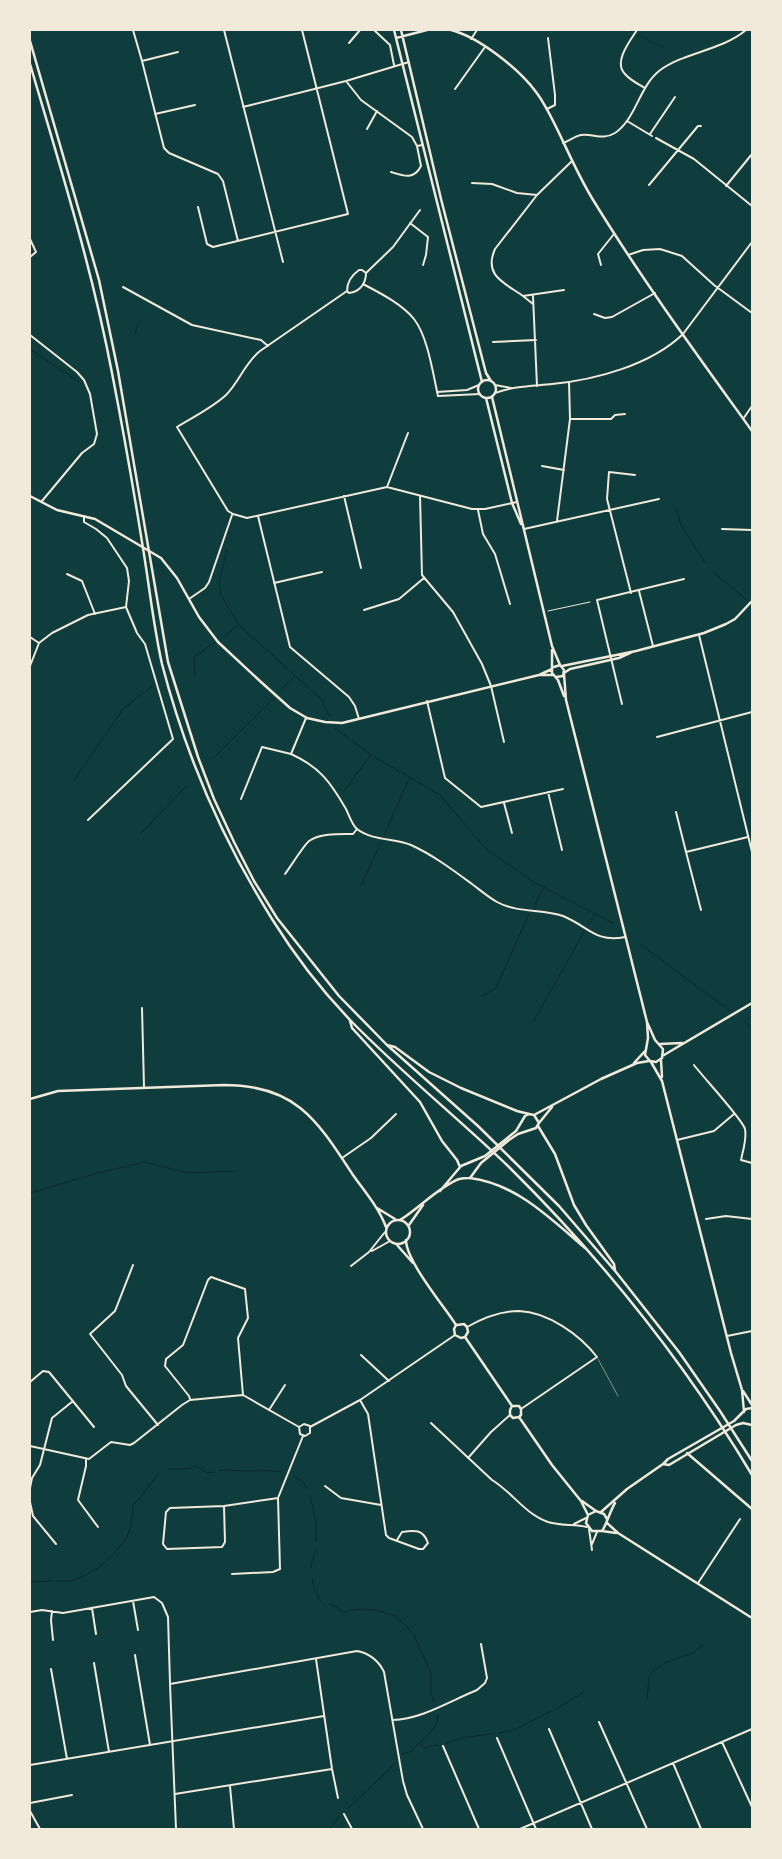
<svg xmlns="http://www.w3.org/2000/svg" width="782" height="1859" font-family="'Alegreya Sans',sans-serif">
<rect width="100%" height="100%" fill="#0f3d3e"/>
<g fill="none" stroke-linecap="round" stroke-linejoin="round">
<path stroke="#0a2a2b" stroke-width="1" d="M629 30 632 32
M638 35 664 48
M135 334 138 324
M30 349 79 382
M676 507 681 525 705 563
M714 573 747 600
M219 592 239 625 322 700 329 716
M221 593 219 582 227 550
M223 637 238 625
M195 675 194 657 214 643
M280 691 295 676
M335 728 371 755 440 795 485 848 535 883 613 923
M213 759 274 698
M74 780 123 709 152 686
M343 792 371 755
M140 834 186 786
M384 835 409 779
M361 886 381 842
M533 908 544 887
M588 925 594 915
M640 944 725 1007
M482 996 496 988 529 914
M728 1009 731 1011
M744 1021 752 1028
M533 1022 584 932
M30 1193 98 1173 145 1162 188 1173 234 1171
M168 1469H187L196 1466 207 1473 214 1472
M219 1471C230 1469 235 1471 244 1471 259 1471 267 1470 282 1472
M294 1476 303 1482 307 1489
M310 1495 316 1522V1542
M311 1568 312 1562 316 1549
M312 1578 314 1588 322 1603
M57 1581C62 1581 68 1582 73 1580 94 1575 123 1550 130 1529 132 1521 133 1513 133 1505L138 1500 159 1473
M30 1582 52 1581
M330 1604 344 1612 358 1609 375 1610 396 1616 413 1633 431 1673V1693L434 1702
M647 1699 649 1678 653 1671 665 1663 694 1652 703 1645
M556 1709 584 1692
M499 1733 514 1730 551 1711
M446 1743 467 1737 492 1734
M420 1744 425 1748 437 1745
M402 1754 412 1751C422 1738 438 1732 438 1714
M347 1809 395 1764
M330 1829 339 1816"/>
<path stroke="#f1e9da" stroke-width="0.5" d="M598 1359 618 1396"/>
<path stroke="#f1e9da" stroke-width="1" d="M548 611 590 602"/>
<path stroke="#f1e9da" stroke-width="2" d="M133 30 142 61 164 148 169 153 218 174 223 181 238 241
M224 30 283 262
M374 30 390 45 394 65
M637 30C630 41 613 62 625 74 630 80 638 84 645 88
M471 39 477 30
M349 43 360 30
M142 61 178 52
M346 81 361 100 412 137 417 146 422 145
M455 89 485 47
M243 107 346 81 409 62
M547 109 555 105V95L548 38
M155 114 195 105
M627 121 652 136
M367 129 377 111
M650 134 675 97
M656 138 694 159 752 206
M391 172C404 176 414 180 421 166L417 146
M472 183 492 184 517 193 537 195 572 161
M649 185 698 126H701
M726 186 752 154
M537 195 495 249C483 276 505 283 523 296L564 290
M198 207 207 244 213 247 348 214 302 30
M410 223 428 237 426 255 423 265
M30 239 36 252 30 257
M628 255 643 250 660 249 682 256 714 285 752 313
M601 265 598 254 614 234
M359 270H362L366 273C366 283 360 292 349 293L347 291C347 282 352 275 359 270Z
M366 273 393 247 420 210
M363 284C380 293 402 304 414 319 428 337 433 374 438 396
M123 287 192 325 261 340 268 346
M347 291 260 351C245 363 239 382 226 395 212 408 193 417 177 427L228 511 233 514 247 518 387 487 408 433
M523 296 533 304
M533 296 537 386
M594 314 605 318 612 317 655 293
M683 334 752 242
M30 335 77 372 84 380 90 394 97 434 94 444 82 453 42 501
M493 342 536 340
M570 419H611L615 415 625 414
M743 419 752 406
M542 466 564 470
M387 487 472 509H485L517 502
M344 496 361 568
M420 496 422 575 453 612 482 664 491 686 504 742
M478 510 483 534 495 554 510 604
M258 516 290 647 349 697 355 706 359 719
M557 521 570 419 569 382
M524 529 659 499
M722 529 752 530
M67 574 82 581 95 614
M274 583 322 572
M639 591 653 646
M631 593 607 499 609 472 635 475
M189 599 205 588 209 582 232 515
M364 610 399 599 424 578
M699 635 752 852
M30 666 39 643 52 633 88 615 126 607 129 581 127 568 107 538 96 529 84 522V516
M427 701 445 778 481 807 563 789
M622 704 597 600 684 579
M657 737 752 712
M548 792 562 850
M241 799 262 747 291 754
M504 803 512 833
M676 812 686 852
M88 820 173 739 145 644 137 633 126 607
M285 874C291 866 304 845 309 841 320 833 340 834 353 834L357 829
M701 910 686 852 748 837
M142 1008 144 1087
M694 1065C703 1077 743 1120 745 1129 747 1139 743 1150 741 1160L752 1163
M677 1140 714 1131 734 1114
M342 1158 371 1138 396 1114
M706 1219 726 1216 752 1219
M372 1251 390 1241
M133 1265 115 1311 90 1334 122 1375 126 1386 158 1425
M351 1266 369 1252 385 1232
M467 1327C483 1318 500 1311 519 1311 548 1312 580 1335 597 1357L521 1409
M727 1336 752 1331
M361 1355 389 1381
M30 1382 43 1371 49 1372 94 1427
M190 1399 189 1396 165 1366 166 1359 183 1345 208 1280 211 1277 245 1289 248 1318 238 1338 243 1395
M360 1400 368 1414 386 1535 389 1538 419 1549H423L428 1543C423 1529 415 1530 402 1532L397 1540
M269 1410 285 1385
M431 1423 492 1480C512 1492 525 1514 548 1522 561 1526 574 1524 587 1527
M468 1458 491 1432 510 1415
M86 1459V1466L78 1500 98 1527
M325 1486 341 1498 381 1505
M30 1488 32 1478 40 1465 52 1418 73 1401
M30 1502 33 1516 56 1544
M224 1506 225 1542 222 1547 167 1549 163 1544 166 1512 170 1508 224 1506 278 1498
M574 1524 586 1518
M589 1529 592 1550
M592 1544 597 1532
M232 1574 273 1572 280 1569 278 1498 303 1436
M698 1583 740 1519
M133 1601 138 1630
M92 1608 96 1634
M52 1611 51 1620 53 1640
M30 1612 42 1610 63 1613 154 1597 162 1603 168 1617 170 1683
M135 1655 150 1745
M316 1659 332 1769 338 1798
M94 1663 109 1752
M51 1669 67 1759
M393 1720C420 1720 452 1700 477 1690L485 1683 487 1678 481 1644
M599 1722 647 1829
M549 1729 592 1829
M497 1738 536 1829
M722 1742 752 1807
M443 1746 479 1829
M673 1763 701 1829
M30 1765 324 1716
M230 1786 234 1829
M175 1794 332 1769
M30 1803 72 1795
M30 1811 40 1829
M344 1814 352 1829
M520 1829 752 1729"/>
<path stroke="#f1e9da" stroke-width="2" d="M563 143C569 141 575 136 581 135 593 133 602 141 615 133 636 119 639 87 659 71 684 52 721 51 746 30
M495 385 511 388
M437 392 467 390 479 385
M495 393C513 386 533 386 552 384 595 380 651 365 683 334
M438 396 480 394
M30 637 39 643
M306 718 291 754C320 767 331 783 346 809 349 815 352 825 357 829 372 841 395 838 411 845 433 855 453 870 472 884 480 890 488 897 497 902 517 913 542 909 563 916 588 926 595 943 625 937
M299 1427 300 1434 305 1436 310 1433V1427
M299 1427 304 1424 310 1426
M310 1427 360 1400 455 1335
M30 1446 89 1459 111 1442 130 1445 134 1443 182 1405 190 1400 243 1395 299 1427
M176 1829 170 1684 357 1651C369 1653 379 1661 384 1672L403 1781 407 1795 423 1829"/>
<path stroke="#f1e9da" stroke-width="2.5" d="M394 30 482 382
M401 30 441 199 486 373 491 381
M451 30C479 37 519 69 536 92 546 105 553 121 560 135 571 158 581 181 595 203 643 281 698 356 752 431
M396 38 427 30
M478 389a9 9 0 1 1 18 0a9 9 0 1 1-18 0Z
M492 397 552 646 560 665
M486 398 512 503 521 524
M30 496 57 510 95 519 161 558 177 578 199 617 218 642 261 682 290 708 307 718 325 722 342 723 539 675 552 669
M552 650V673L558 680 564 696
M562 666 636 651 704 633 726 624 735 619 752 601
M554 667 560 665 564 670 563 676 556 677
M564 673 570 669 619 658 632 652
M564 674 566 700 647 1022 648 1038 645 1055 650 1061 656 1062 662 1058 663 1049 655 1040 647 1022
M540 675H554
M660 1044 682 1043
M664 1055 752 1003
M661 1060 662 1077
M651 1062 662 1081 731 1353 742 1390 744 1412
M634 1063 645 1051
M30 1099 58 1091 224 1085C296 1085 317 1120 353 1175 365 1192 379 1208 386 1227
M534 1115 601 1079 637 1063 649 1061
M539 1123 552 1107
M377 1208 395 1219
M386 1232a12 12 0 1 1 24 0a12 12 0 1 1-24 0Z
M400 1220C418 1209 440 1186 459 1179 463 1178 466 1178 470 1178L481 1163 509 1140 518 1134 536 1128 539 1123 534 1115 529 1114 525 1116 516 1131 485 1156 461 1166 440 1191
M409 1225 423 1205
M406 1240C406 1261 444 1306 456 1325
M397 1245 413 1263
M456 1325 454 1329 455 1335 461 1338 465 1337
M457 1325 464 1324 467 1327 468 1332 465 1337
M465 1337 512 1406
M743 1391 752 1405
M512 1406H519L521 1409V1415L519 1417
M512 1406 510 1410V1415L513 1418 519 1417
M519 1417 552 1465 581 1501 588 1515
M663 1464 669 1465 736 1425 743 1423 752 1425
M582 1501 596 1511
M601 1512 627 1489 663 1464 668 1459 734 1421 746 1409 752 1408
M607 1519 604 1514 596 1511 588 1515 586 1523 592 1531H602C606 1526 610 1511 615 1503
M607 1523 618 1533 752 1618
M602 1531 616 1533"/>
<path stroke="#f1e9da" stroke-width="2.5" d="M30 41 99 280 118 371 168 662 198 757 214 799 234 842 254 881 277 918 339 996 387 1045 478 1126 559 1206 616 1272 679 1352 720 1411 752 1461
M30 64C60 166 92 268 112 373 123 429 133 486 142 542 149 583 153 624 162 664 185 753 223 841 272 919 295 956 322 991 352 1022 402 1073 458 1118 509 1167 602 1259 685 1363 752 1475
M350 1021 352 1028 420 1102 442 1141 457 1160 460 1167
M387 1045 395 1047 429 1072 461 1088 517 1111 529 1114
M538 1126 555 1154 574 1205 586 1225 614 1264 615 1270
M470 1178C517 1184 551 1219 585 1248
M687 1453 752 1509"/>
</g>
<rect width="782" height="1859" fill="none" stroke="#f1e9da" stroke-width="62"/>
</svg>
